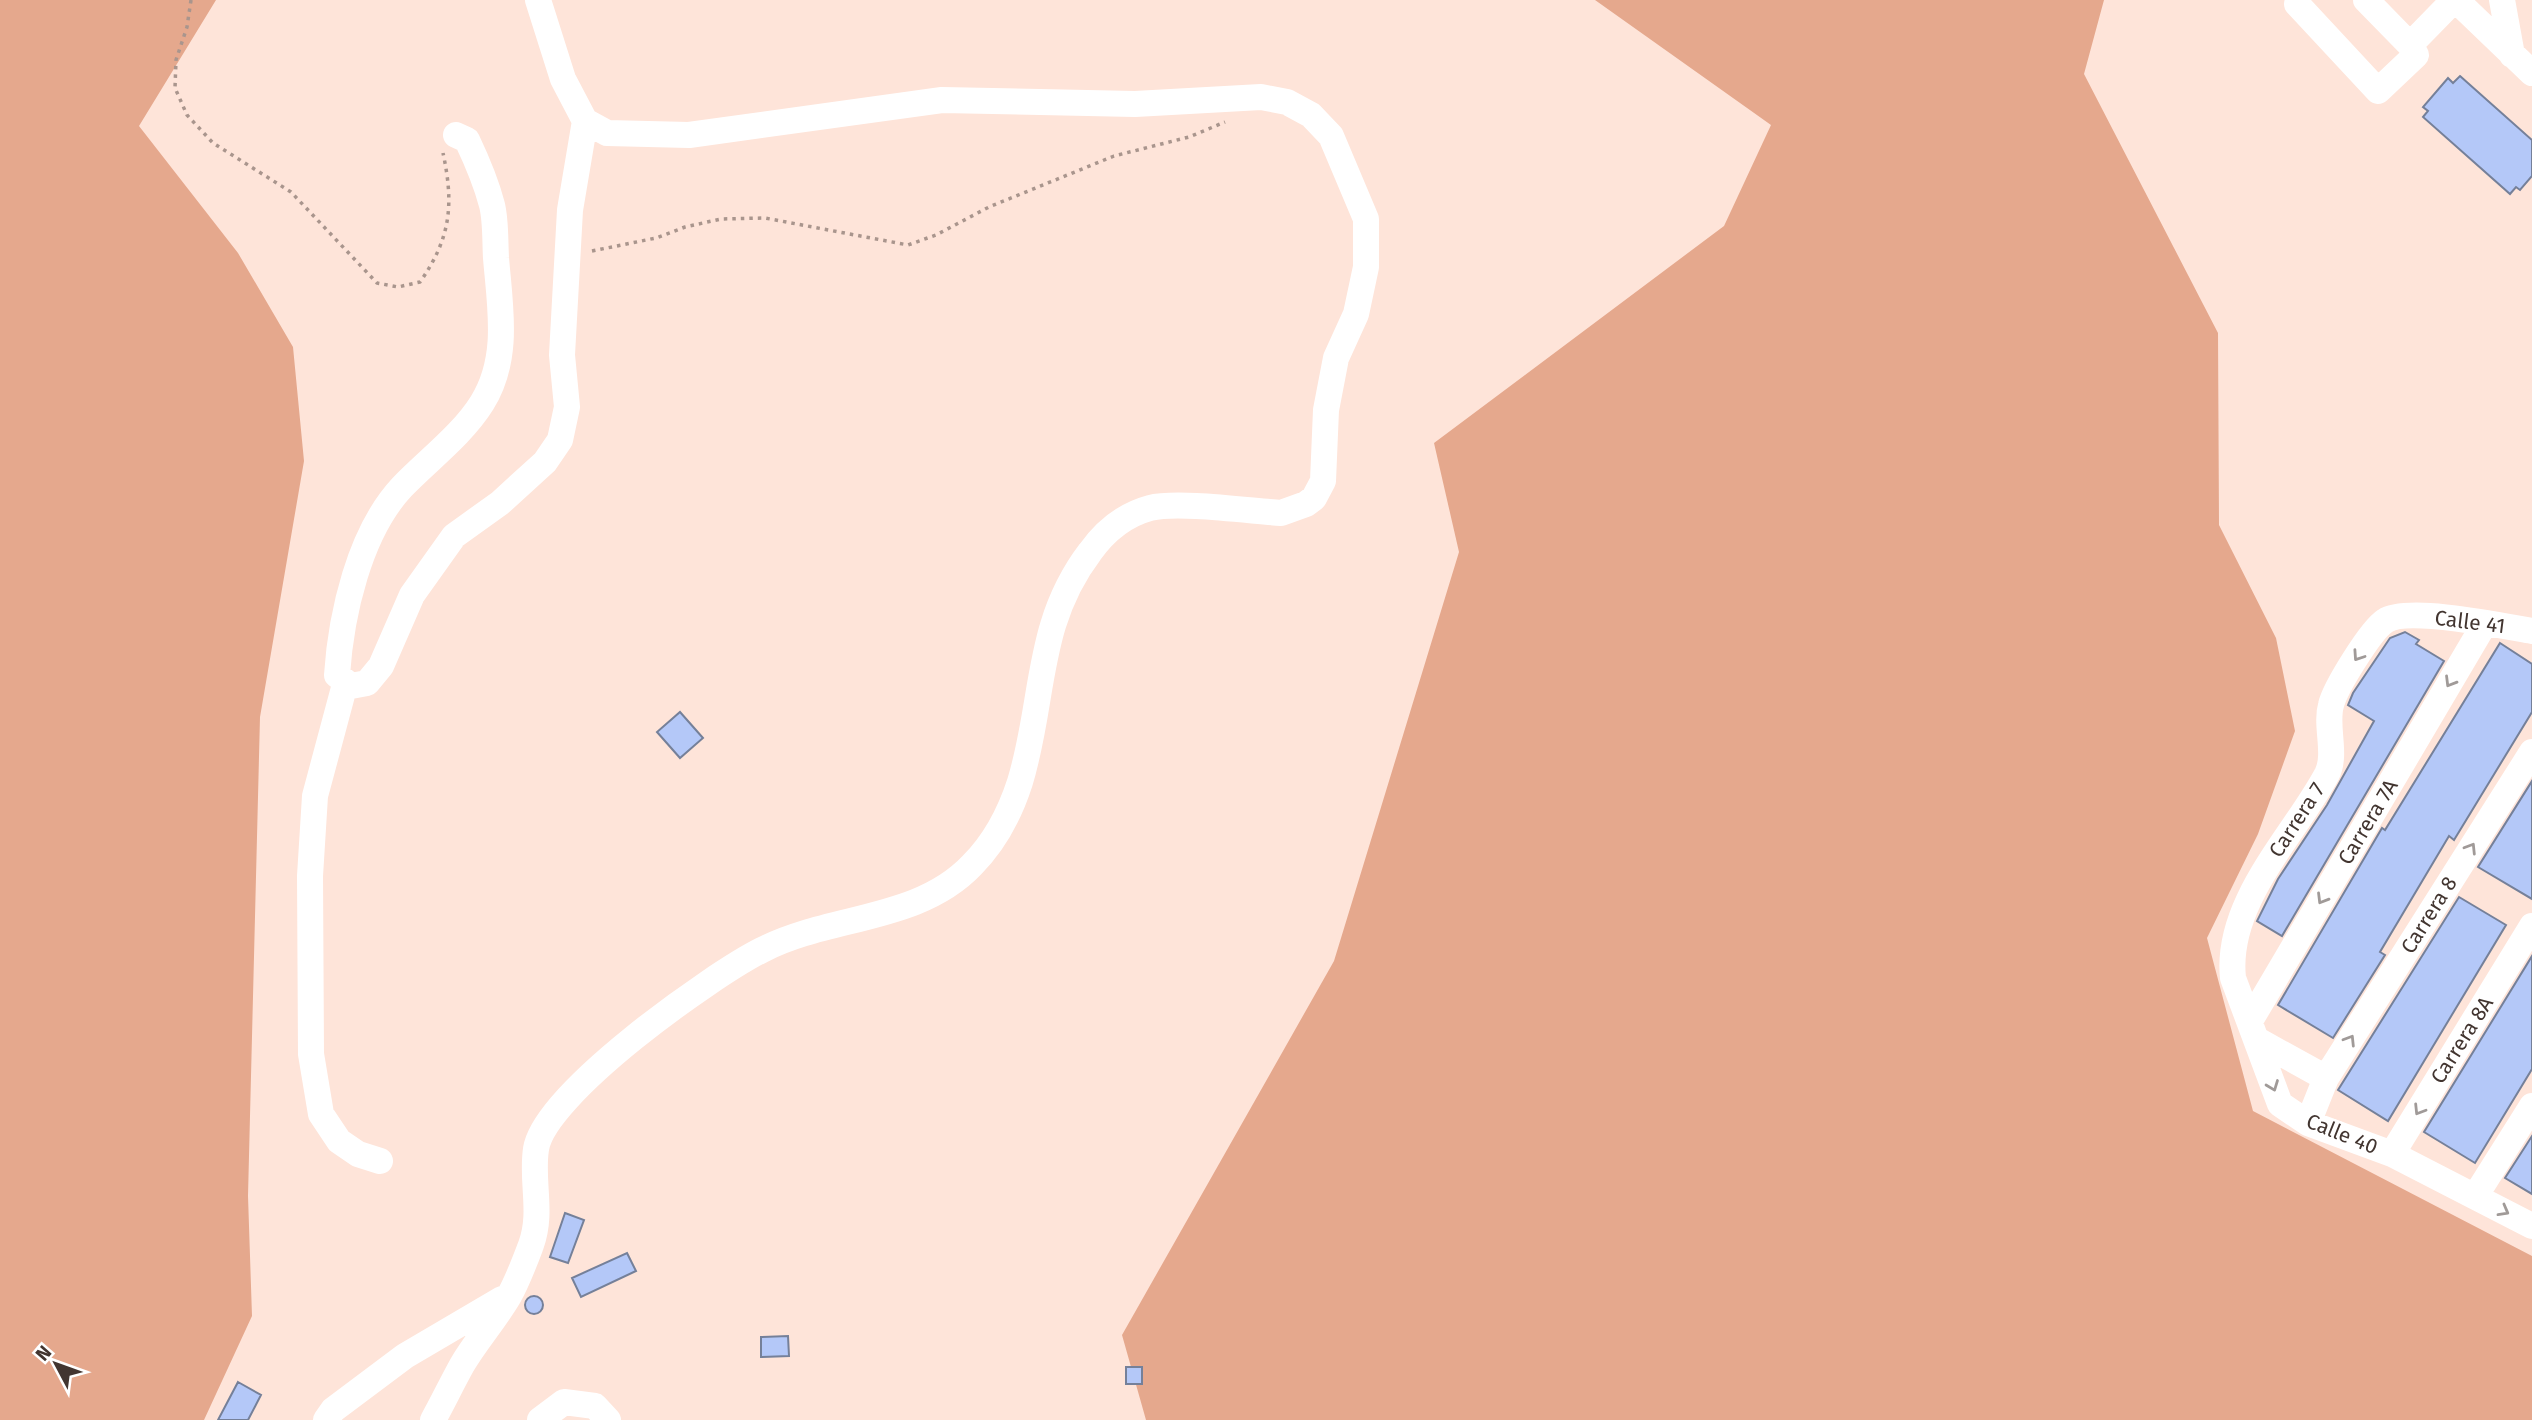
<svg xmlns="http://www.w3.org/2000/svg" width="2532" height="1420" font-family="'Fira Sans',sans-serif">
<rect width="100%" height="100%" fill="#fee4d9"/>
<path fill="#e5a88d" d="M0 0H216L139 126 238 253 293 347 304 461 260 717 248 1196 252 1316 204 1420H0Z
M1595 0H2104L2084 74 2218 333 2219 525 2276 638 2295 731 2258 834 2207 938 2253 1111 2532 1256V1420H1146L1122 1335 1334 961 1459 552 1434 443 1724 226 1771 125Z"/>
<path fill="#b4c8f8" stroke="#758099" stroke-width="2" d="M2460 76 2532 140V176L2520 190 2516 187 2510 194 2423 117 2428 111 2423 107 2448 78 2453 83Z
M2405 632 2419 640 2416 644 2444 661 2282 936 2257 921 2278 879 2327 805 2374 721 2348 705 2353 693 2390 638Z
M2500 643 2532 664V712L2454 840 2449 836 2380 952 2385 955 2333 1038 2278 1005 2382 828 2385 830Z
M680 712 703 738 680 758 657 732Z
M2532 781V899L2478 867Z
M2459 897 2506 925 2388 1121 2338 1090Z
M2532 956V1069L2475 1163 2424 1132Z
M2532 1136V1194L2505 1178Z
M565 1213 584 1220 568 1263 550 1257Z
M627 1253 636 1271 581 1297 572 1278Z
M525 1305a9 9 0 1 1 18 0a9 9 0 1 1-18 0Z
M788 1336 789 1356 761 1357V1337Z
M1126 1367H1142V1384H1126Z
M238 1382 261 1395 248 1420H218Z"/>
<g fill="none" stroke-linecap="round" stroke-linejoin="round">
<path stroke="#a9958d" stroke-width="3.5" stroke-dasharray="3.5 5" stroke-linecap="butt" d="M191 0 187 27 176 60 175 88 187 115 213 143 291 192 377 283 398 287 420 282C451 238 454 204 443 153
M592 251 656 238 685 227 721 219 765 218 908 245 936 235 989 207 1114 156 1189 137 1225 122"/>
<path stroke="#fff" stroke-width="26" d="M2366 0 2410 45 2454 0
M2456 0 2532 73
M2502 0 2512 55
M2297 4 2378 91 2416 55 2410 45
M456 135 467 140C477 161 486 182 492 205 496 221 495 241 496 258 500 307 510 358 482 403 462 435 428 460 402 487 359 533 341 615 337 675L351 686 367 683 381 666 412 595 454 536 500 503 545 462 560 440 567 407 562 355 570 210 585 121
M2532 631C2503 626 2407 606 2385 621 2371 630 2335 688 2331 705 2325 726 2337 754 2327 774 2294 836 2225 902 2233 978L2280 1104 2308 1123 2392 1154 2532 1226
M345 684 315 796 310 876 311 1054 321 1114 339 1141 358 1154 380 1161
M2250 1021 2485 623
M2259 1041 2326 1078
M2308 1123 2326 1078 2532 752
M2392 1154 2532 926
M2476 1195 2532 1106
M326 1420 333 1410 405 1356 502 1299
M433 1420C443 1402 452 1383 462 1365 476 1341 495 1320 509 1296 518 1280 525 1261 531 1245 543 1212 531 1182 536 1149 544 1094 712 975 762 950 829 915 918 922 972 865 995 842 1010 813 1020 782 1045 700 1035 624 1090 552 1105 531 1124 515 1150 508 1178 501 1250 511 1281 513L1306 504 1314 498 1323 481 1326 410 1336 358 1356 314 1366 267V219L1331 136 1311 115 1287 102 1261 97 1135 104 942 100 689 135 607 133 585 121 563 79 538 0
M540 1420 564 1402 595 1406 608 1420"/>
</g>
<defs><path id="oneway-chevron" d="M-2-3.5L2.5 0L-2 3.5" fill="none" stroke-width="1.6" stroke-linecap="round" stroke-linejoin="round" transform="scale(1.75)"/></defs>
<g stroke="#a09a98">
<use href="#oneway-chevron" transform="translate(2358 656) rotate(124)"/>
<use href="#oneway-chevron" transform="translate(2450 682) rotate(121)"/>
<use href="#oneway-chevron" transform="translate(2471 848) rotate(-58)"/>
<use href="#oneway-chevron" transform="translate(2322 899) rotate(121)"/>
<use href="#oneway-chevron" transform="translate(2350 1040) rotate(-58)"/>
<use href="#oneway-chevron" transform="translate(2273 1086) rotate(69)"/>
<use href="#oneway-chevron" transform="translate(2419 1110) rotate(122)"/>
<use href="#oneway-chevron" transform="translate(2504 1211) rotate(29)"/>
</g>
<g text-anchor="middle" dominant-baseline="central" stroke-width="5" stroke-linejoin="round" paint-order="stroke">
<g font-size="21" fill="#423530" stroke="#fff">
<text transform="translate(2470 622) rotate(7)">Calle 41</text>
<text transform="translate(2297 820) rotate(-57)">Carrera 7</text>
<text transform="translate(2368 822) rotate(-59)">Carrera 7A</text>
<text transform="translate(2429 915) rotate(-58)">Carrera 8</text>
<text transform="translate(2462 1040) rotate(-58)">Carrera 8A</text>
<text transform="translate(2342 1134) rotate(22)">Calle 40</text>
</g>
</g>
<g transform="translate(56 1364) rotate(311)" stroke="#ffffff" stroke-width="5" paint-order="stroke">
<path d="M0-5L12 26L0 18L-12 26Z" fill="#423530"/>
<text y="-10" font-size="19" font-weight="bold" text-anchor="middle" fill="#423530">N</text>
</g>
</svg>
